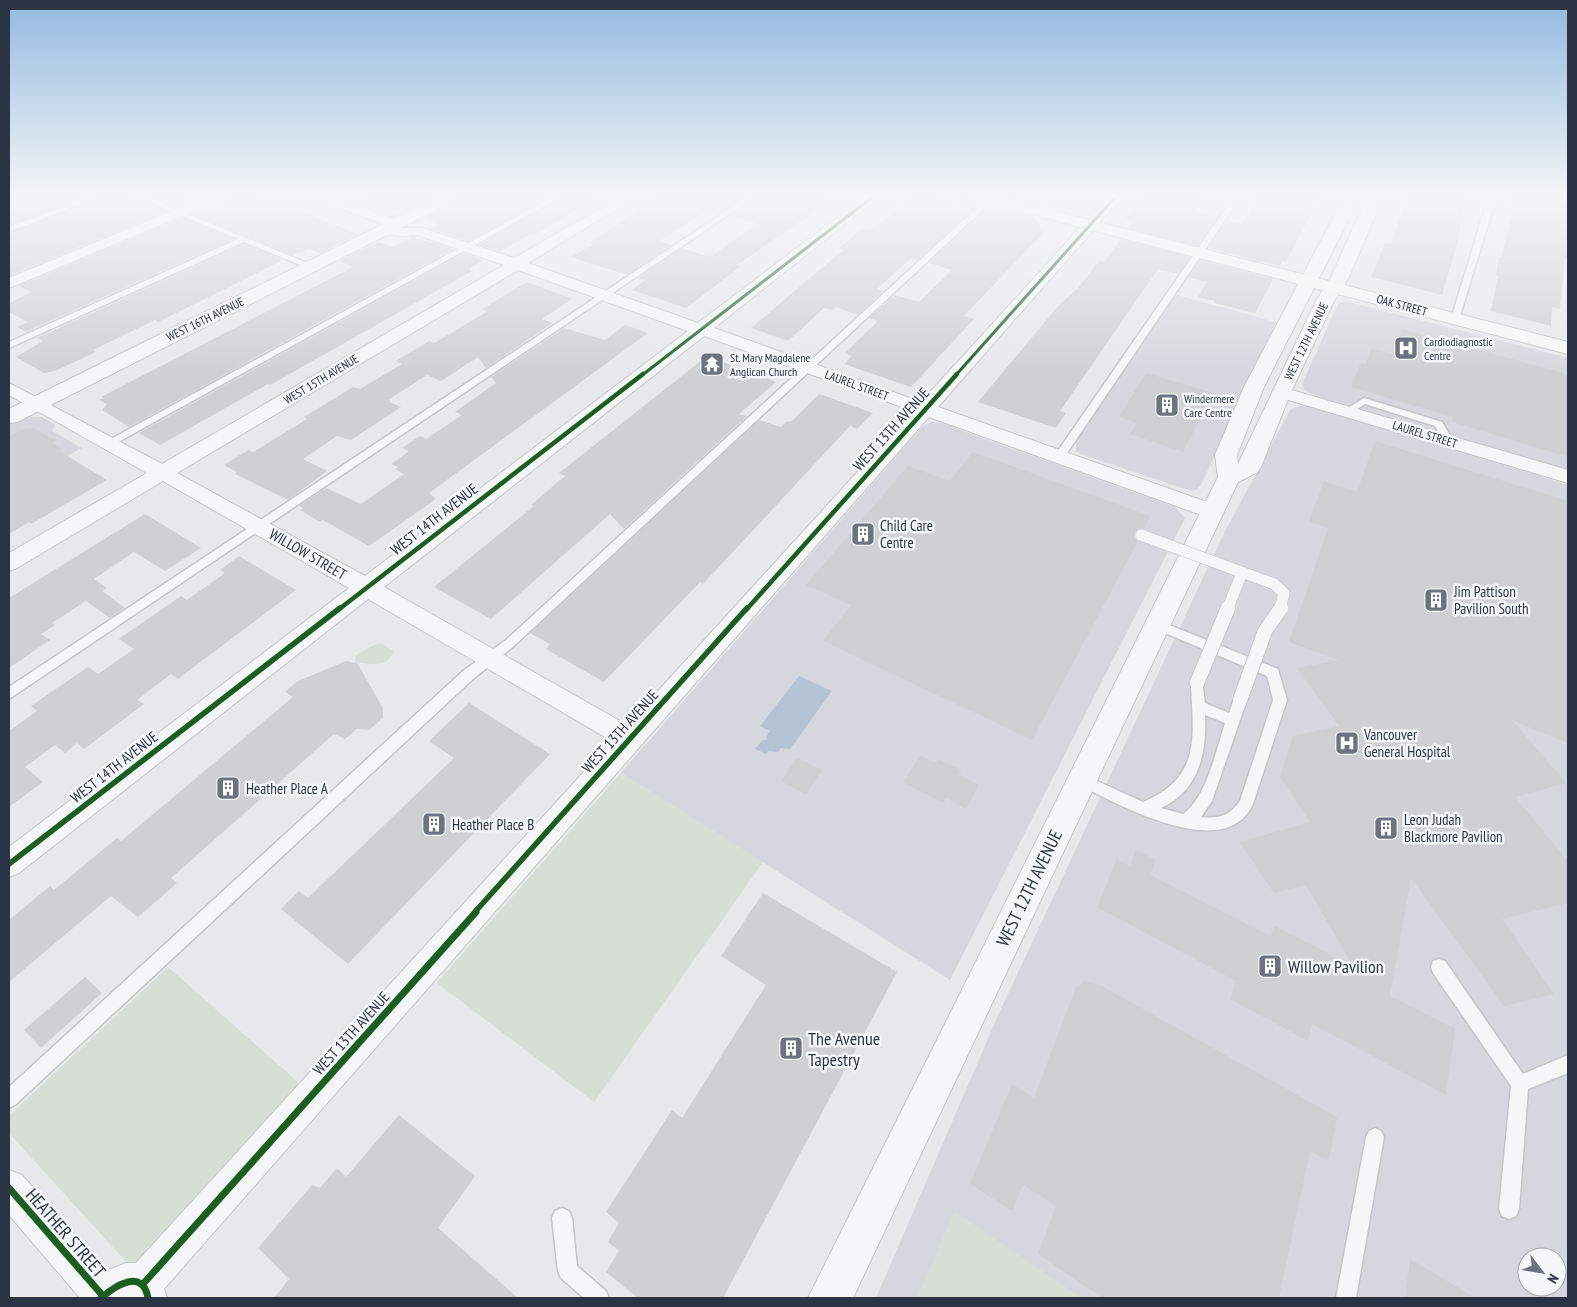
<svg xmlns="http://www.w3.org/2000/svg" width="1577" height="1307" font-family="'PT Sans Narrow',sans-serif">
<rect width="100%" height="100%" fill="#e6e8ea"/>
<path fill="#d4d7dd" fill-rule="evenodd" d="M1170 293 1278 323 1251 375 1202 483 1196 490 1191 491 1078 453 1076 451V443L1069 440Z
M1345 301 1568 358V472L1313 395 1305 390 1302 384 1338 304Z
M1303 405 1449 448 1478 454 1491 461 1568 485V1298H876L1000 1011 1224 533 1291 409ZM1527 1257H1557V1287H1527Z
M28 417H42L55 425 52 431 82 448 9 488V425Z
M932 422 941 423 1175 507 1185 518 950 980 621 773 923 426Z"/>
<path fill="#d6ded6" d="M381 643 393 651C390 668 368 664 355 662L356 655 372 646Z
M621 773 763 862 594 1102 437 983Z
M168 967 299 1083 131 1267 9 1133V1116Z
M954 1211 1082 1298H917Z"/>
<path fill="#b4c4d5" d="M799 676 832 691 790 749 781 748 778 752 769 751 766 754 755 749 763 740H767L766 736 770 731 760 726Z"/>
<path fill="#ced0d3" d="M17 195H89L9 225V198Z
M106 195H121L166 211 9 276V234Z
M159 195H174L191 201 176 207 152 197Z
M245 195 312 216 358 234 320 253 309 249 293 255 192 214 208 208 212 209Z
M364 195H438L404 212 364 198Z
M464 195H553L468 241 430 228 438 225 435 224 437 222 424 218 461 200Z
M567 195H602L534 235 531 234 500 251 479 245Z
M664 195H747L720 213 709 209 660 241 671 245 627 275 571 257 593 244 589 243Z
M760 195H833L814 212 737 265 741 266 686 308 632 290 645 280 638 278 682 248 710 257 754 226H751L755 223 730 216Z
M916 195 960 206 962 195H965L969 200 980 203 918 260 911 258 877 289 883 291 858 315 836 307 832 310 824 308 788 341 751 328 843 250 838 249 863 228 871 230Z
M1149 195H1187L1204 199 1194 212 1217 218 1198 246 1129 228 1134 222 1124 219 1140 200 1144 201Z
M1260 195H1321L1286 262 1282 261 1280 266 1208 248 1227 220 1242 224Z
M1408 195H1466L1457 244 1442 295 1371 277 1385 243 1391 244Z
M1511 195H1568V243L1567 258 1565 257 1560 309 1552 307 1551 326 1491 311 1498 276 1496 275 1499 257 1501 258 1513 211 1508 209Z
M990 206 1033 216 1045 231 964 316 974 319 911 387 844 364 852 356 845 353 878 321 869 318 895 295 919 302 952 270 929 263Z
M183 218 233 239 26 332 17 327 28 322 9 312V303L32 292 18 286Z
M413 237 453 249 129 427 102 410 107 404 99 400 104 398 101 397 353 267 339 261 378 242 393 247Z
M1121 239 1190 257 1178 274 1158 269 1060 411 1066 413 1056 428 978 402 1059 305 1077 289 1099 261 1104 262Z
M244 244 283 260 158 322 155 320 93 350 96 352 55 371 44 373 16 357 43 341 37 338Z
M464 253 484 260 469 269 472 271 270 385 268 384 160 445 139 433Z
M1200 260 1273 279 1255 313 1214 303 1215 301 1198 297 1207 282 1188 277Z
M527 282 572 299 542 319 553 323 486 368 478 357 441 381 427 375 388 400 391 401 389 402 401 407 351 440 337 436 303 459 327 471 288 500 235 474 237 472 224 465 248 450 253 452 307 419 304 417 353 387 360 389 402 364 396 361 429 341 434 343 441 339 488 311 482 309Z
M625 325 648 333 429 493 436 499 369 546 323 520 320 522 300 510 303 508 299 506 326 488 361 504 404 474 395 469 398 467 391 464 409 451 402 448 420 436 426 439 462 415 455 412 496 383 491 377 564 328 605 340Z
M1402 329 1564 373 1563 375 1568 376V457L1452 422 1453 417 1351 387 1361 363 1366 364 1372 348 1393 354Z
M707 356 776 382 739 414 747 416 624 529 610 514 491 619 434 587 534 506 531 505 565 476 559 473Z
M1146 373 1214 393 1183 452 1130 434 1137 423 1119 417Z
M819 394 873 413 857 429 850 426 703 584 700 582 604 682 546 649 550 644 530 633 759 420 781 427 786 422 792 421Z
M34 428 56 441 53 443 62 449 59 451 107 480 31 524 29 522 9 534V436L23 429Z
M1375 441 1568 501V743L1512 720 1566 783 1515 797 1568 861V903L1502 919 1554 994 1504 1006 1411 878 1390 996 1455 1029 1446 1095 1312 1024 1308 1041 1230 999 1236 981 1097 907 1117 859 1130 866 1136 850 1156 860 1150 875 1271 936 1274 926 1353 966 1306 885 1274 893 1240 842 1310 822 1280 777 1293 736 1339 726 1297 668 1339 660 1289 642 1328 528 1309 521 1324 481 1357 492Z
M973 452 1150 516 1144 529 1139 528 1134 532V537L1138 541 1032 740 823 641 851 605 806 585 908 466 950 481Z
M145 514 201 548 165 571 134 552 94 579 107 588 102 591 125 608 110 618 86 601 52 623 55 625 41 634 50 640 9 668V598Z
M239 556 296 590 178 679 171 674 137 700 144 704 84 749 77 743 65 753 55 745 25 767 43 782 9 807V731L37 711 31 706 88 667 98 674 134 649 119 639 181 596 187 600 225 573 220 570Z
M346 661 357 663 383 708V718L369 730 357 729 345 739 334 734 171 878 177 883 138 917 111 896 9 982V920L50 886 54 890 117 838 121 841 293 697 285 692 298 681Z
M469 703 550 754 348 964 281 909 299 891 308 898 454 758 429 741Z
M921 755 935 763 938 759 961 770 959 775 979 785 966 809 946 798 943 803 903 782Z
M797 758 822 770 806 794 781 781Z
M763 893 897 972 723 1298H638L606 1272 619 1251 608 1242 619 1223 606 1212 672 1110 682 1118 766 985 721 956Z
M85 977 102 993 41 1048 24 1030Z
M1085 981 1100 985 1337 1117 1329 1161 1310 1151 1279 1298H1102L1038 1254 1056 1206 1023 1185 1012 1211 970 1184 1012 1084 1034 1098 1076 987Z
M399 1115 475 1176 438 1228 518 1298H274L289 1279 258 1248 312 1185 320 1188 337 1168 346 1177Z
M1410 1259 1476 1298H1405Z"/>
<g fill="none" stroke-linecap="round" stroke-linejoin="round">
<g stroke="#c4c6c8" stroke-width="3">
<path id="service" d="M94 195H104L9 232V227Z
M132 195H141L315 266 308 268 244 242 9 348V342L238 239Z
M333 195H342L331 202H325V198Z
M556 195H565L111 446H103L102 444Z
M750 195H758L9 699V687Z
M991 195H999L514 646 473 679 15 1105 9 1108V1087L463 671 506 640Z
M1235 195H1242L1063 459H1055V455Z
M1489 195H1497L1459 319 1452 321 1451 319Z
M1364 398 1442 422 1454 442 1449 445 1445 444 1435 426 1365 404 1351 413H1345L1343 411Z
M1157 620 1278 669 1279 673 1287 700 1253 804C1225 865 1118 804 1077 784L1075 780 1077 776 1082 774 1143 802C1202 777 1193 737 1191 683L1192 679H1202L1205 703 1229 713 1235 696H1245L1247 700 1212 801 1201 817C1219 819 1229 816 1240 801L1273 700 1267 676 1153 628 1151 625 1153 622ZM1205 715 1225 723C1216 750 1207 797 1183 814L1161 808C1199 791 1207 752 1205 715Z
M1439 959 1445 961 1523 1074 1568 1055V1073L1528 1089 1519 1209 1516 1216 1509 1219 1502 1216 1499 1209 1511 1086 1433 973 1431 967 1433 961Z
M1375 1128 1381 1131 1384 1137 1356 1298H1336L1366 1137 1369 1131Z
M562 1208 569 1211 572 1218 577 1266 606 1291 609 1298H584L561 1278 558 1271 552 1218 555 1211Z"/>
</g>
<g stroke="#c4c6c8" stroke-width="2">
<path id="minor" d="M210 195H228L226 198 9 288V278Z
M308 195H327L401 221 403 224 399 228H423L514 258 624 195H640L528 263 698 323 867 195H882L714 328 921 402 1110 195H1124L938 407 1218 506 1221 511 1218 516 1211 518 1204 516 929 417 164 1289 167 1298H80L9 1215V1170L22 1175 106 1271 126 1263H136L612 741 368 599 19 873 9 877V847L349 588 163 481 17 568 9 571V553L147 473 9 395V383L162 464 504 265 417 235 400 236 380 233 378 230 380 227 389 226 310 198ZM518 270 688 331 365 576 177 473ZM704 336 913 411 627 725 384 587Z
M1281 387 1568 470V483L1275 396 1272 392 1275 388Z"/>
</g>
<g stroke="#c4c6c8" stroke-width="2">
<path id="tertiary" d="M442 195H462L460 198 17 422 9 423V409Z
M1345 195H1361L1264 387 1237 455 1238 464 1316 301 1331 277 1368 195H1384L1349 277 1334 301 1291 392 1261 467 1258 472 1238 482 853 1298H808L1218 477 1215 455 1244 387Z"/>
</g>
<g stroke="#c4c6c8" stroke-width="2">
<path id="secondary" d="M967 195H992L1568 342V354L969 198Z"/>
</g>
<use href="#service" fill="#f5f6f7" fill-rule="evenodd"/>
<use href="#minor" fill="#f5f6f7" fill-rule="evenodd"/>
<use href="#tertiary" fill="#f5f6f7" fill-rule="evenodd"/>
<use href="#secondary" fill="#f8f8f8" fill-rule="evenodd"/>
<g stroke="#c4c6c8" stroke-width="12" stroke-linecap="butt">
<path id="service-bridge-far1" d="M1141 535 1274 584 1284 593 1280 610
M1227 610 1242 573"/>
</g>
<g stroke="#c4c6c8" stroke-width="16" stroke-linecap="butt">
<path id="service-bridge" d="M1197 683 1228 608
M1240 700 1265 631 1281 608"/>
</g>
<use href="#service-bridge-far1" stroke="#f5f6f7" stroke-width="11"/>
<use href="#service-bridge" stroke="#f5f6f7" stroke-width="14"/>
<g stroke="#f4f6f9" stroke-width="5">
<path id="cycleway-far3" d="M641 376 875 195
M955 376 1117 195"/>
</g>
<g stroke="#f4f6f9" stroke-width="7">
<path id="cycleway-far2" d="M338 610 643 374
M746 610 957 374"/>
</g>
<g stroke="#f4f6f9" stroke-width="9">
<path id="cycleway-far1" d="M9 864 340 608
M474 913 747 608"/>
</g>
<g stroke="#f4f6f9" stroke-width="10">
<path id="cycleway" d="M9 1188 103 1296
M143 1284 476 912
M101 1298C116 1285 143 1268 148 1298"/>
</g>
<use href="#cycleway-far3" stroke="#1b5e20" stroke-width="3"/>
<use href="#cycleway-far2" stroke="#1b5e20" stroke-width="4.5"/>
<use href="#cycleway-far1" stroke="#1b5e20" stroke-width="5.5"/>
<use href="#cycleway" stroke="#1b5e20" stroke-width="7"/>
</g>
<linearGradient id="sky" x2="0" y2="1"><stop stop-color="#93bae0"/><stop offset="0.52" stop-color="#f4f5f6"/><stop offset="1" stop-color="#f4f5f6" stop-opacity="0"/></linearGradient>
<rect width="1577" height="378" fill="url(#sky)"/>
<defs>
<g id="hospital-square" transform="scale(1.25)"><rect x="-9" y="-9" width="18" height="18" rx="4" fill="#6c737f" stroke="#f4f6f9"/><path d="M-5-5h3v3.5h4V-5h3V5h-3V1.5h-4V5h-3Z" fill="#fff"/></g>
<g id="temple-square" transform="scale(1.25)"><rect x="-9" y="-9" width="18" height="18" rx="4" fill="#6c737f" stroke="#f4f6f9"/><path d="M0-6L5-2H3V0L6.5 2.5H4V6H1.5V3h-3V6H-4V2.5H-6.5L-3 0V-2H-5Z" fill="#fff"/></g>
<g id="building-square" transform="scale(1.25)"><rect x="-9" y="-9" width="18" height="18" rx="4" fill="#6c737f" stroke="#f4f6f9"/><path d="M-4-6H4V6H1V3H-1V6H-4ZM-2.5-4.3h1.7v1.8h-1.7ZM.8-4.3h1.7v1.8H.8ZM-2.5-1h1.7V.8h-1.7ZM.8-1h1.7V.8H.8Z" fill="#fff"/></g>
</defs>
<g fill-rule="evenodd">
<use href="#hospital-square" x="1406" y="348"/>
<use href="#temple-square" x="712" y="364"/>
<use href="#building-square" x="1167" y="405"/>
<use href="#building-square" x="863" y="534"/>
<use href="#building-square" x="1436" y="600"/>
<use href="#hospital-square" x="1347" y="743"/>
<use href="#building-square" x="228" y="788"/>
<use href="#building-square" x="434" y="824"/>
<use href="#building-square" x="1386" y="828"/>
<use href="#building-square" x="1270" y="966"/>
<use href="#building-square" x="791" y="1048"/>
</g>
<g text-anchor="middle" dominant-baseline="central" stroke-width="5" stroke-linejoin="round" paint-order="stroke">
<g font-size="12" fill="#2b3445" stroke="#f4f6f9">
<text transform="translate(1402 305) rotate(15)">OAK STREET</text>
<text transform="translate(205 319) rotate(-26)">WEST 16TH AVENUE</text>
<text transform="translate(1306 341) rotate(-64)">WEST 12TH AVENUE</text>
<text transform="translate(321 379) rotate(-31)">WEST 15TH AVENUE</text>
<text transform="translate(857 385) rotate(20)">LAUREL STREET</text>
<text transform="translate(1425 434) rotate(17)">LAUREL STREET</text>
</g>
<g font-size="12" fill="#2b3445" stroke="#f4f6f9" text-anchor="start">
<text x="1424" y="341">Cardiodiagnostic<tspan x="1424" dy="14">Centre</tspan></text>
<text x="730" y="357">St. Mary Magdalene<tspan x="730" dy="14">Anglican Church</tspan></text>
<text x="1184" y="398">Windermere<tspan x="1184" dy="14">Care Centre</tspan></text>
</g>
<g font-size="15" fill="#2b3445" stroke="#f4f6f9">
<text transform="translate(891 429) rotate(-48)">WEST 13TH AVENUE</text>
<text transform="translate(434 519) rotate(-38)">WEST 14TH AVENUE</text>
<text transform="translate(308 554) rotate(30)">WILLOW STREET</text>
<text transform="translate(620 731) rotate(-48)">WEST 13TH AVENUE</text>
<text transform="translate(114 767) rotate(-38)">WEST 14TH AVENUE</text>
<text transform="translate(351 1033) rotate(-48)">WEST 13TH AVENUE</text>
</g>
<g font-size="15" fill="#2b3445" stroke="#f4f6f9" text-anchor="start">
<text x="880" y="525">Child Care<tspan x="880" dy="17">Centre</tspan></text>
<text x="1454" y="591">Jim Pattison<tspan x="1454" dy="17">Pavilion South</tspan></text>
<text x="1364" y="734">Vancouver<tspan x="1364" dy="17">General Hospital</tspan></text>
<text x="246" y="788">Heather Place A</text>
<text x="1404" y="819">Leon Judah<tspan x="1404" dy="17">Blackmore Pavilion</tspan></text>
<text x="452" y="824">Heather Place B</text>
</g>
<g font-size="18" fill="#2b3445" stroke="#f4f6f9">
<text transform="translate(1029 888) rotate(-64)">WEST 12TH AVENUE</text>
<text transform="translate(66 1233) rotate(49)">HEATHER STREET</text>
</g>
<g font-size="18" fill="#2b3445" stroke="#f4f6f9" text-anchor="start">
<text x="1288" y="966">Willow Pavilion</text>
<text x="808" y="1038">The Avenue<tspan x="808" dy="21">Tapestry</tspan></text>
</g>
</g>
<rect width="1577" height="1307" fill="none" stroke="#2b3445" stroke-width="20"/>
<g transform="translate(1542 1272) rotate(121)"><circle r="24" fill="#f4f6f9" stroke="#a4a8b1"/>
<path d="M0-4L9 19L0 12L-9 19Z" fill="#6c737f"/>
<text y="-8" font-size="14" font-weight="bold" text-anchor="middle" fill="#2b3445">N</text>
</g>
</svg>
